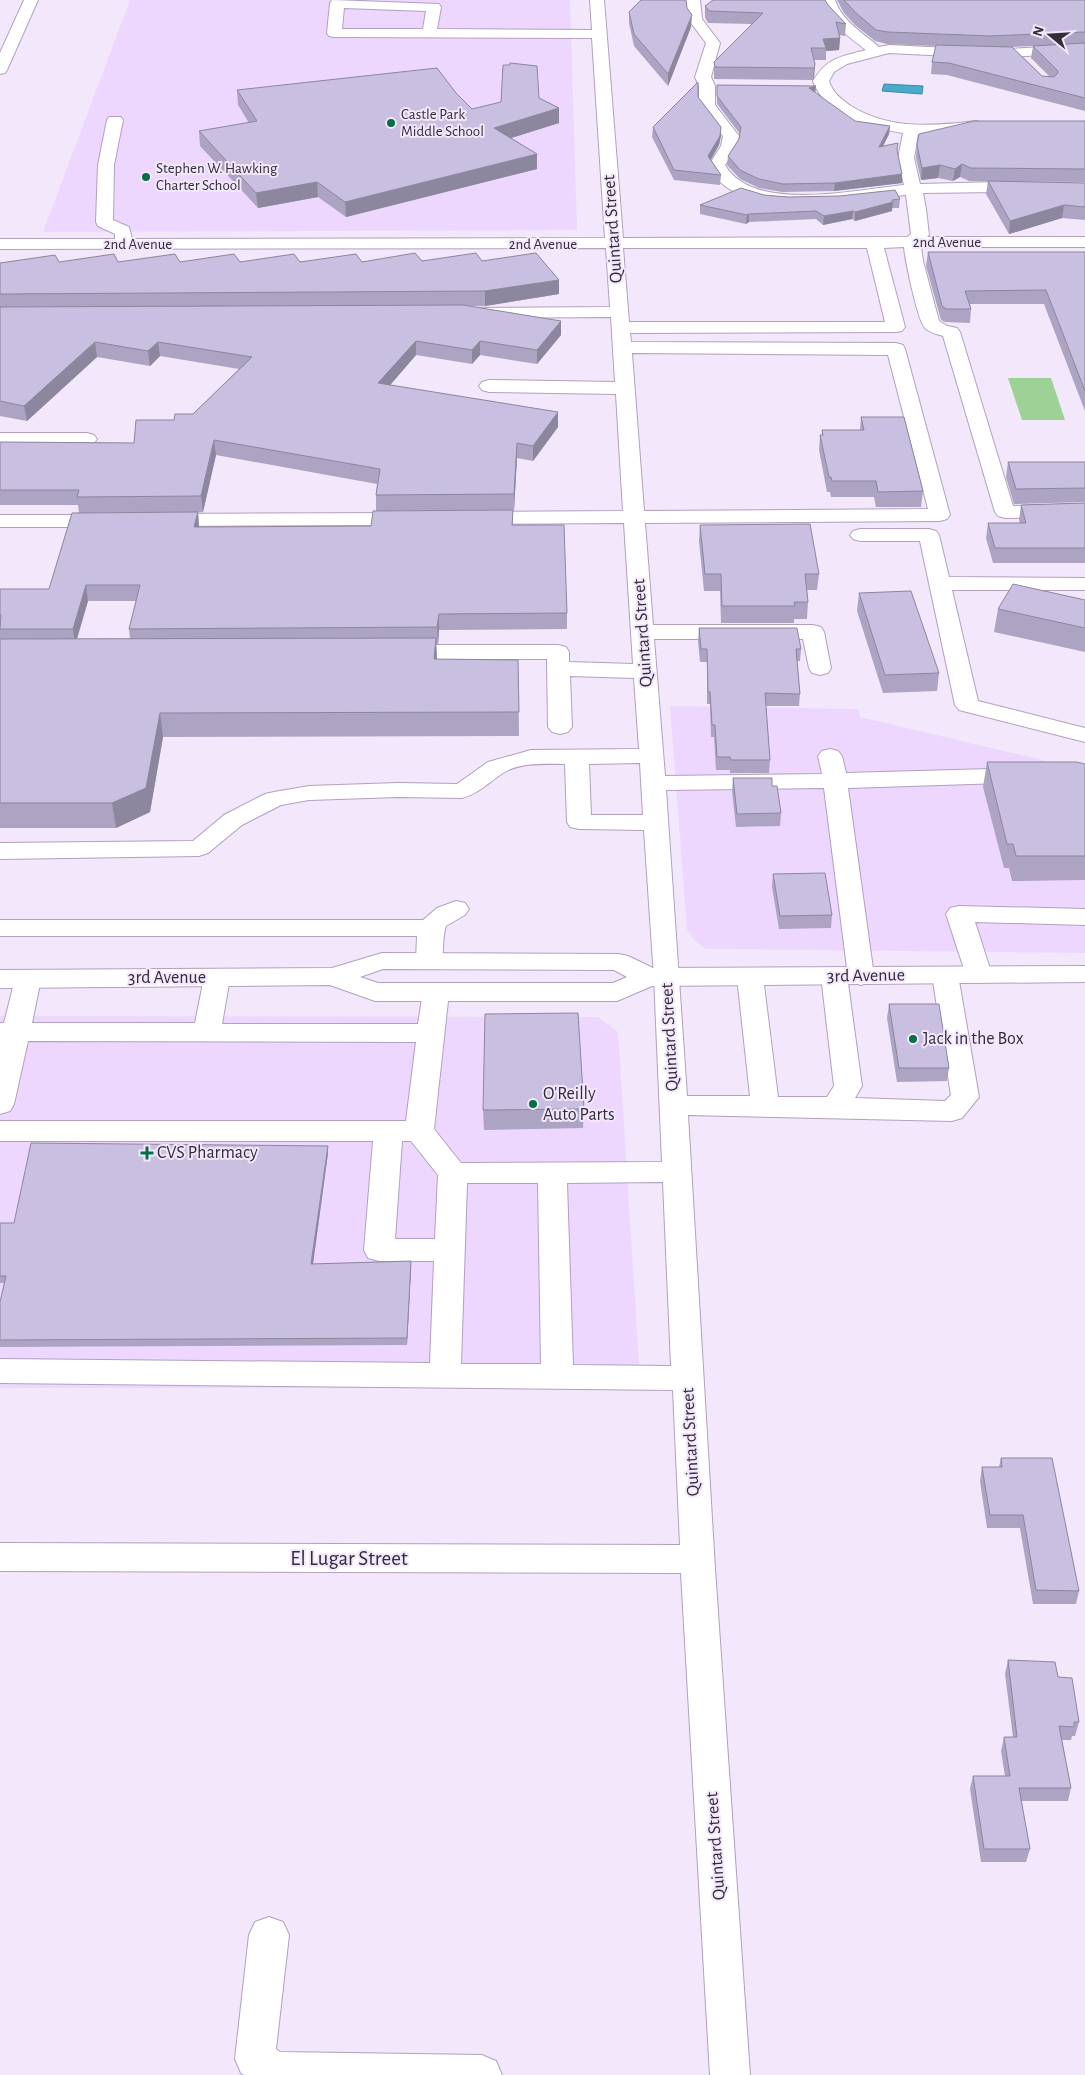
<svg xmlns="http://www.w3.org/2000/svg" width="1085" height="2075" font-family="'Alegreya Sans',sans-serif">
<rect width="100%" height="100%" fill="#f2e7fb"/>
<path fill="#edd7ff" d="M130 0H570L577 230 43 232Z
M670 706 858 709 860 717 1085 770V953L706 949 696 942 687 929Z
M0 1016 598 1017 618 1032 640 1377 643 1388H0Z"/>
<path fill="#9dd195" d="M1008 378H1051L1065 420H1022Z"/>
<path fill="#47accc" stroke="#4186a0" d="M884 84 923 86 922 94 882 91Z"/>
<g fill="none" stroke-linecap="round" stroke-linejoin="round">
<g stroke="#b1a0bf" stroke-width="2">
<path id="minor" d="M24 0H38L7 70 5 73 0 74V53Z
M332 0 439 4 441 7 437 29 592 30 590 0H604L623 238 907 237 911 234 906 195C857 199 767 218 725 186 718 181 713 173 709 165L721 146 723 136 699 105V86L695 77 706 43 688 19 686 0H700L702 19 720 43 711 77 715 86V105L739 136 737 146 725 165C753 214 858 189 904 185L898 158 903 133C869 128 826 117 813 81 828 57 840 57 866 50 848 36 828 23 821 0H835C842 21 863 33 879 47L889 45 989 50 1085 45V53L989 58 889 53 847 64 834 72 829 81C833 93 841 99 851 106 889 130 934 126 976 121L982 123 984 126 982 129 976 131 918 134 914 158 920 184 999 182 1085 184V194L999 192 923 193 926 209 929 235 927 237H1085V247H921L923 261 939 321 947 326 957 328 960 332 1013 506 1085 504V516L1005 518 998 516 995 512 943 336C937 334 930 333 925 328 918 322 905 260 904 247L884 248 905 327 902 331 896 332 630 333 631 342 896 343 903 345 905 349 950 515 947 519 940 521 645 523 653 625H813L821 627 824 632 831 668 828 673 820 675 812 673 809 668 803 639H654L665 776 822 774 818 756 822 751 830 749 838 751 842 756 846 773 1063 767 1085 773V788L1061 781 848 788 874 976 870 982 861 985 852 982 848 976 824 788 666 790 687 1096H750L737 977 741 971 750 968 759 971 763 977 778 1097H827L834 1086 821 976 825 970 834 967 843 970 847 976 862 1086 855 1098 945 1101 951 1095 932 975 936 969 945 967 954 969 958 975 979 1097 962 1118 952 1121 688 1115 715 1569 750 2075H710L681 1573 0 1571V1543L680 1545 673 1390 0 1383V1359L430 1363 434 1261H379L368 1258 364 1250 373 1141H0V1121H406L416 1042 28 1041 14 1104 10 1111 0 1114V1023H4L15 979 19 973 28 970 37 973 41 979 32 1023H195L204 978 208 972 217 969 226 972 230 978 222 1024H418L423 992 426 986 436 983 446 986 449 992 434 1129 461 1163 662 1162 654 977 644 830 579 829 570 827 567 822 565 764C545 764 521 762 503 773 489 782 478 794 462 798L398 797 309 800 281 805 242 825 208 853 199 856 0 859V843L193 841 224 815 265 794 274 792 309 786 398 783 457 784 488 762 531 750 639 749 634 678 570 676 572 727 568 732 560 734 552 732 548 727 547 659H399L391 657 388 652 391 647 399 645H558L566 647 569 652V662L633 664 624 523 476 524 469 522 466 518 469 514 476 512 623 511 616 394 489 392 482 390 479 386 482 382 489 380 615 382 611 317 473 318 467 317 464 313 467 309 473 308 610 307 606 248 0 249V239H115V234L98 226 96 222 98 165 107 120 109 117H121L123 120 114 165 113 220 129 227 132 239 605 238 592 38 334 37 329 36 327 33 330 3ZM344 8 426 11 423 29H342ZM623 248H867L885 322H629ZM632 353 888 355 928 509 644 511ZM640 763 643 815H591L589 764ZM402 1141H411L438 1175 435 1239H395ZM663 1182 671 1366 573 1365 567 1183ZM467 1183H538L541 1364H461Z
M0 433H87L94 435 97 439 94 443 87 445H0Z
M408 513 415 515 418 519 415 523 408 525 161 526 154 524 151 520 154 516 161 514Z
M0 515H106L113 517 116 521 113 525 106 527H0Z
M860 529H929L936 531 939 535 949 577 1085 578V590H952L978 701 1085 728V742L959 710 955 705 920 541H860L853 539 850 535 853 531Z
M456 901 465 903 469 909 465 915 446 926C441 940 446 955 438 967L429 969 420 967 416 961 417 936H0V920H423L437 908Z
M959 906 1085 909V925L975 922 992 975 988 981 979 983 970 981 966 975 946 914 950 908Z
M269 1917 283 1922 289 1935 276 2049 280 2052 482 2055 496 2061 502 2075H244L241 2073 235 2059 249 1935 255 1922Z"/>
</g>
<g stroke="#b1a0bf" stroke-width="2">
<path id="major" d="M382 953 619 954 628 956 653 968 1085 966V982L652 986 617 1001H375L330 985 0 988V970L332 968ZM383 969 614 970 627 977 613 983H378L360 977Z"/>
</g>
<use href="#minor" fill="#fff" fill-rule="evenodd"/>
<use href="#major" fill="#fff" fill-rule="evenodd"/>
</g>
<path fill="#aca4c2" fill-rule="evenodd" d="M837 0H1085V111L947 75 931 74 932 62 936 46 887 44 875 41 855 25 844 13ZM1033 46 1031 58 1050 77 1042 76 1012 47Z
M828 5 846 24 845 36 839 35 840 38 839 50 826 51V60H814L815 64 814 77 813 80 714 79V62L752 24 708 23 705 17V6Z
M687 8 691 27 668 86 634 46 629 23V12Z
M717 85 816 86 815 93 855 121 890 126 889 134 883 146 897 152 902 174V183L834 191 782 192 759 188 740 179 727 165 728 156 739 139 740 134 717 104Z
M237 90 456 93 472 109 539 98 559 108V123L511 138 537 154V169L346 217 318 197 258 208 200 146 199 131 249 123 238 105Z
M698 97 721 127V136L719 145 711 160 721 175 720 185 674 180 652 137 653 127Z
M1085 121V182L969 181 960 177 953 181 938 178 921 180 916 158 917 145Z
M988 181 1085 183V220L1062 218 1009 234 986 194Z
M764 195 788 197 900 199 899 208H892V211L855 221 852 219 823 225 816 219 749 222 746 224 700 214V205Z
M928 252H1085V411L1044 304H970L971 309 970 323 945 322 941 320 926 266Z
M482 261 559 294 485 306H467L561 335 537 364 480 355 472 364 416 355 390 385 558 427 533 461 517 458 514 510 376 511V495L377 484 216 455 203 512 79 513 78 505H0V442L134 443 174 420 193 414 239 369 160 356 150 366 97 357 27 421 0 416V263L59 262Z
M861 417 923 491 921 507H876L874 497H831L830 492H827L819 450 820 435H822V430H860Z
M1008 462H1085V502L1014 504 1006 477Z
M1085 503V563H993L986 538 988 523H1020L1019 520 1021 505Z
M513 510V525L567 613V629L439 630 438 644H436L437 659 518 660 519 736 163 737 150 812 116 828H0V589H49L198 512 199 527 371 526ZM88 601H136L129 629 130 639H77Z
M700 525 819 574 817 590H807L808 602 807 619H794V623H721L720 591H704L699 541Z
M859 593 939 673 937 691 883 693 857 611Z
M1085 600V652L994 632 998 609Z
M699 628 801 649 800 661H797L800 694 799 706H766L770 760 769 773H730V770H716L714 737H711L710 704H707V662H700L698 641Z
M987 762 1085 764V880L1012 881 1009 868H1004L983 787Z
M733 778 772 786 781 813 780 826 736 827 732 791Z
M773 874 832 915 831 928 779 929 772 887Z
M889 1004 949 1068 947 1081 897 1082 887 1018Z
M584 1109 583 1128 484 1130 483 1110Z
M328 1146V1153L313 1264 411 1261V1268L407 1345 0 1347V1302L4 1283H0V1223H14Z
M1001 1458 1079 1591 1076 1604H1033L1020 1528H987L980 1481 982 1467H999Z
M1008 1660 1058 1677 1079 1722 1075 1736H1072L1071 1740H1062L1071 1788 1068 1801H1021L1030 1849 1026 1862H981L970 1789 973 1776H1005L1001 1751 1004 1737H1013L1005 1674Z"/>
<path fill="#8c869e" d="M692 15 691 27 668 86V74Z
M840 38 839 50 826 51V48L823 39Z
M815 64 814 77 813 80 814 68Z
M816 86 815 94 809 88Z
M559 108V123L495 143 494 128Z
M890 126 889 134 878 156 879 147Z
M721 127V136L719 145 707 166 708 156Z
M537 154V169L346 217 345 202Z
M962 164 960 177 953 181 955 169Z
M940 165 938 178 921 180 922 168Z
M902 174V183L834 191 835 183Z
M317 182 318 197 258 208 256 193Z
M893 202 892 211 855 221V212Z
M1064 205 1062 218 1009 234 1010 221Z
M853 211 852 219 823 225 824 216Z
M749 214V222L746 224 747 215Z
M559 280V294L485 306V291Z
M561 321V335L537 364V350Z
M416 341V355L379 398 378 383Z
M480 341V355L472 364V350Z
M95 342 97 357 27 421 24 406Z
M158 342 160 356 150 366 148 351Z
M558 412V427L533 461V446Z
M214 440 216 455 203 512 201 496Z
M517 443V458L514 510V494Z
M198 512 199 528 194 527Z
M86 585 88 601 75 645 73 629Z
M439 614V630L438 644 437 627Z
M436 638 437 661 434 659Z
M160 713 163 737 150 812 116 828 112 803Z
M328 1146V1153L312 1271 311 1264Z
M411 1261V1268L407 1345V1338Z"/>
<path fill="#c8bfe1" stroke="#8c869e" d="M641 0H686L687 8 692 15 668 74 634 34 629 12Z
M713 0H825L828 5 846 24 836 22 840 38 823 39 826 48H811L815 64 814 68 715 67 714 62 763 13 709 11 705 6Z
M844 0H1085V32L990 36 888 32 876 30 856 13Z
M1085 43V98L949 63 932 62 936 45 1012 47 1042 76 1054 77 1058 73V71L1033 46Z
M510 63 537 66 539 98 559 108 494 128 537 154 345 202 317 182 256 193 199 131 257 121 237 90 437 68 456 93 472 109 501 102 503 65H510Z
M698 82V97L721 127 720 136 708 156 721 175 674 170 653 127Z
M717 85 816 86 809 88 855 121 890 126 879 147 898 143 897 150 902 174 835 183 783 184 759 179 740 170 728 156 739 139 741 127 717 96Z
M974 121H1085V169L971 168 962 164 955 169 940 165 922 168 917 145 919 134Z
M988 181 1085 183V207L1064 205 1010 221Z
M741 188 764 195 788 197 839 196 895 190 900 199 892 200 893 202 855 212 853 211 824 216 816 211 749 214 747 215 700 205Z
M928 252H1085V391L1046 290 965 291 971 309H946L942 306Z
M415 253 422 261 476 253 482 261 536 253 559 280 485 291 0 294V263L55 255 59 262 114 254 118 262 175 254 180 262 234 254 240 262 294 254 300 262 356 254 362 262Z
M463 305 561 321 537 350 480 341 472 350 416 341 378 383 558 412 533 446 517 443 514 494 376 495 380 469 214 440 201 496 77 497 79 490H0V442L134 443 136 420H174L175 414H193L252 357 158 342 148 351 95 342 24 406 0 401V307Z
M861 417H904L923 491 878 492 876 481H832L831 477H829L820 435H823L822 430H864Z
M1008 462H1085V488L1016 489Z
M1085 503V548H995L988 523H1026L1021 505Z
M513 510 512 525H564L567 613 439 614 437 627 129 629 140 585H86L73 629H0L1 615H0V589H49L72 513 198 512 194 527 371 526 373 511Z
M810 524 819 574H805L808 602H794L795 606H722L721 574H705L700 525Z
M1013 584 1085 600V628L998 609Z
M911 591 939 673 885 675 859 593Z
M699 628H797L801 649H796L800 694 765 693 770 760H731L730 757H717L715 725H712L710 692H708L707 649H701Z
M436 638 434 659 518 660 519 712 160 713 146 788 112 803H0V639Z
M987 762H1076L1085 764V856H1016L1013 844H1007Z
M733 778H772V786H777L781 813 737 814Z
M825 873 832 915 780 916 773 874Z
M889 1004H939L949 1068H899Z
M578 1013 584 1109 483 1110 485 1014Z
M31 1143 328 1146 311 1264 411 1261 407 1338 0 1340V1302L6 1276H0V1223H14Z
M1001 1458H1052L1079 1591 1036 1590 1023 1515H990L982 1467H1002Z
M1008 1660 1055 1662 1058 1677 1072 1678 1079 1722H1074V1727L1059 1726 1071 1788H1019L1030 1849H984L973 1776H1010L1004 1737H1017Z"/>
<g fill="#076f47" stroke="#f2e7fb" stroke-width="2">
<circle cx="391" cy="123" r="5"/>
<circle cx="146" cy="177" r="5"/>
<circle cx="913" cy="1039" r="5"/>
<circle cx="533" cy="1104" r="5"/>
<path d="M144.5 1145.5h5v5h5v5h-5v5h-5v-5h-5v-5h5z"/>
</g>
<g text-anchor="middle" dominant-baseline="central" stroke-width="4" stroke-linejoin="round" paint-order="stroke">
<g font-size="15" fill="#332c39" stroke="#f2e7fb" text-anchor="start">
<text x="401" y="114">Castle Park<tspan x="401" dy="17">Middle School</tspan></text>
<text x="156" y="168">Stephen W. Hawking<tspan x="156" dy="17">Charter School</tspan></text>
</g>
<g font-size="15" fill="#332c39" stroke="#f2e7fb">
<text x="947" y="242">2nd Avenue</text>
<text x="138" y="244">2nd Avenue</text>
<text x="543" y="244">2nd Avenue</text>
</g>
<g font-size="18" fill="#332c39" stroke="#f2e7fb">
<text transform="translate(613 229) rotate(-94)">Quintard Street</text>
<text transform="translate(643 633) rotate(-94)">Quintard Street</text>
<text transform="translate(866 976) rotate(-1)">3rd Avenue</text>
<text x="167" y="978">3rd Avenue</text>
<text transform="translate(670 1037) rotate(-93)">Quintard Street</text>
<text transform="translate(691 1442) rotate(-93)">Quintard Street</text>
<text transform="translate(716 1846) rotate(-94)">Quintard Street</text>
</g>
<g font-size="18" fill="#332c39" stroke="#f2e7fb" text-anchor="start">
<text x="923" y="1039">Jack in the Box</text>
<text x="543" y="1094">O'Reilly<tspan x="543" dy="21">Auto Parts</tspan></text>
<text x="157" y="1153">CVS Pharmacy</text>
</g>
<g font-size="21" fill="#332c39" stroke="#f2e7fb">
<text x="349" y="1558">El Lugar Street</text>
</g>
</g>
<g transform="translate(1050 35) rotate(288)" stroke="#f2e7fb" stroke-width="4" paint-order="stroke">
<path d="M0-4L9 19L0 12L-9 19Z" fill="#332c39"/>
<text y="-8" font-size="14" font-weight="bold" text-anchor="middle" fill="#332c39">N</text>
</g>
</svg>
